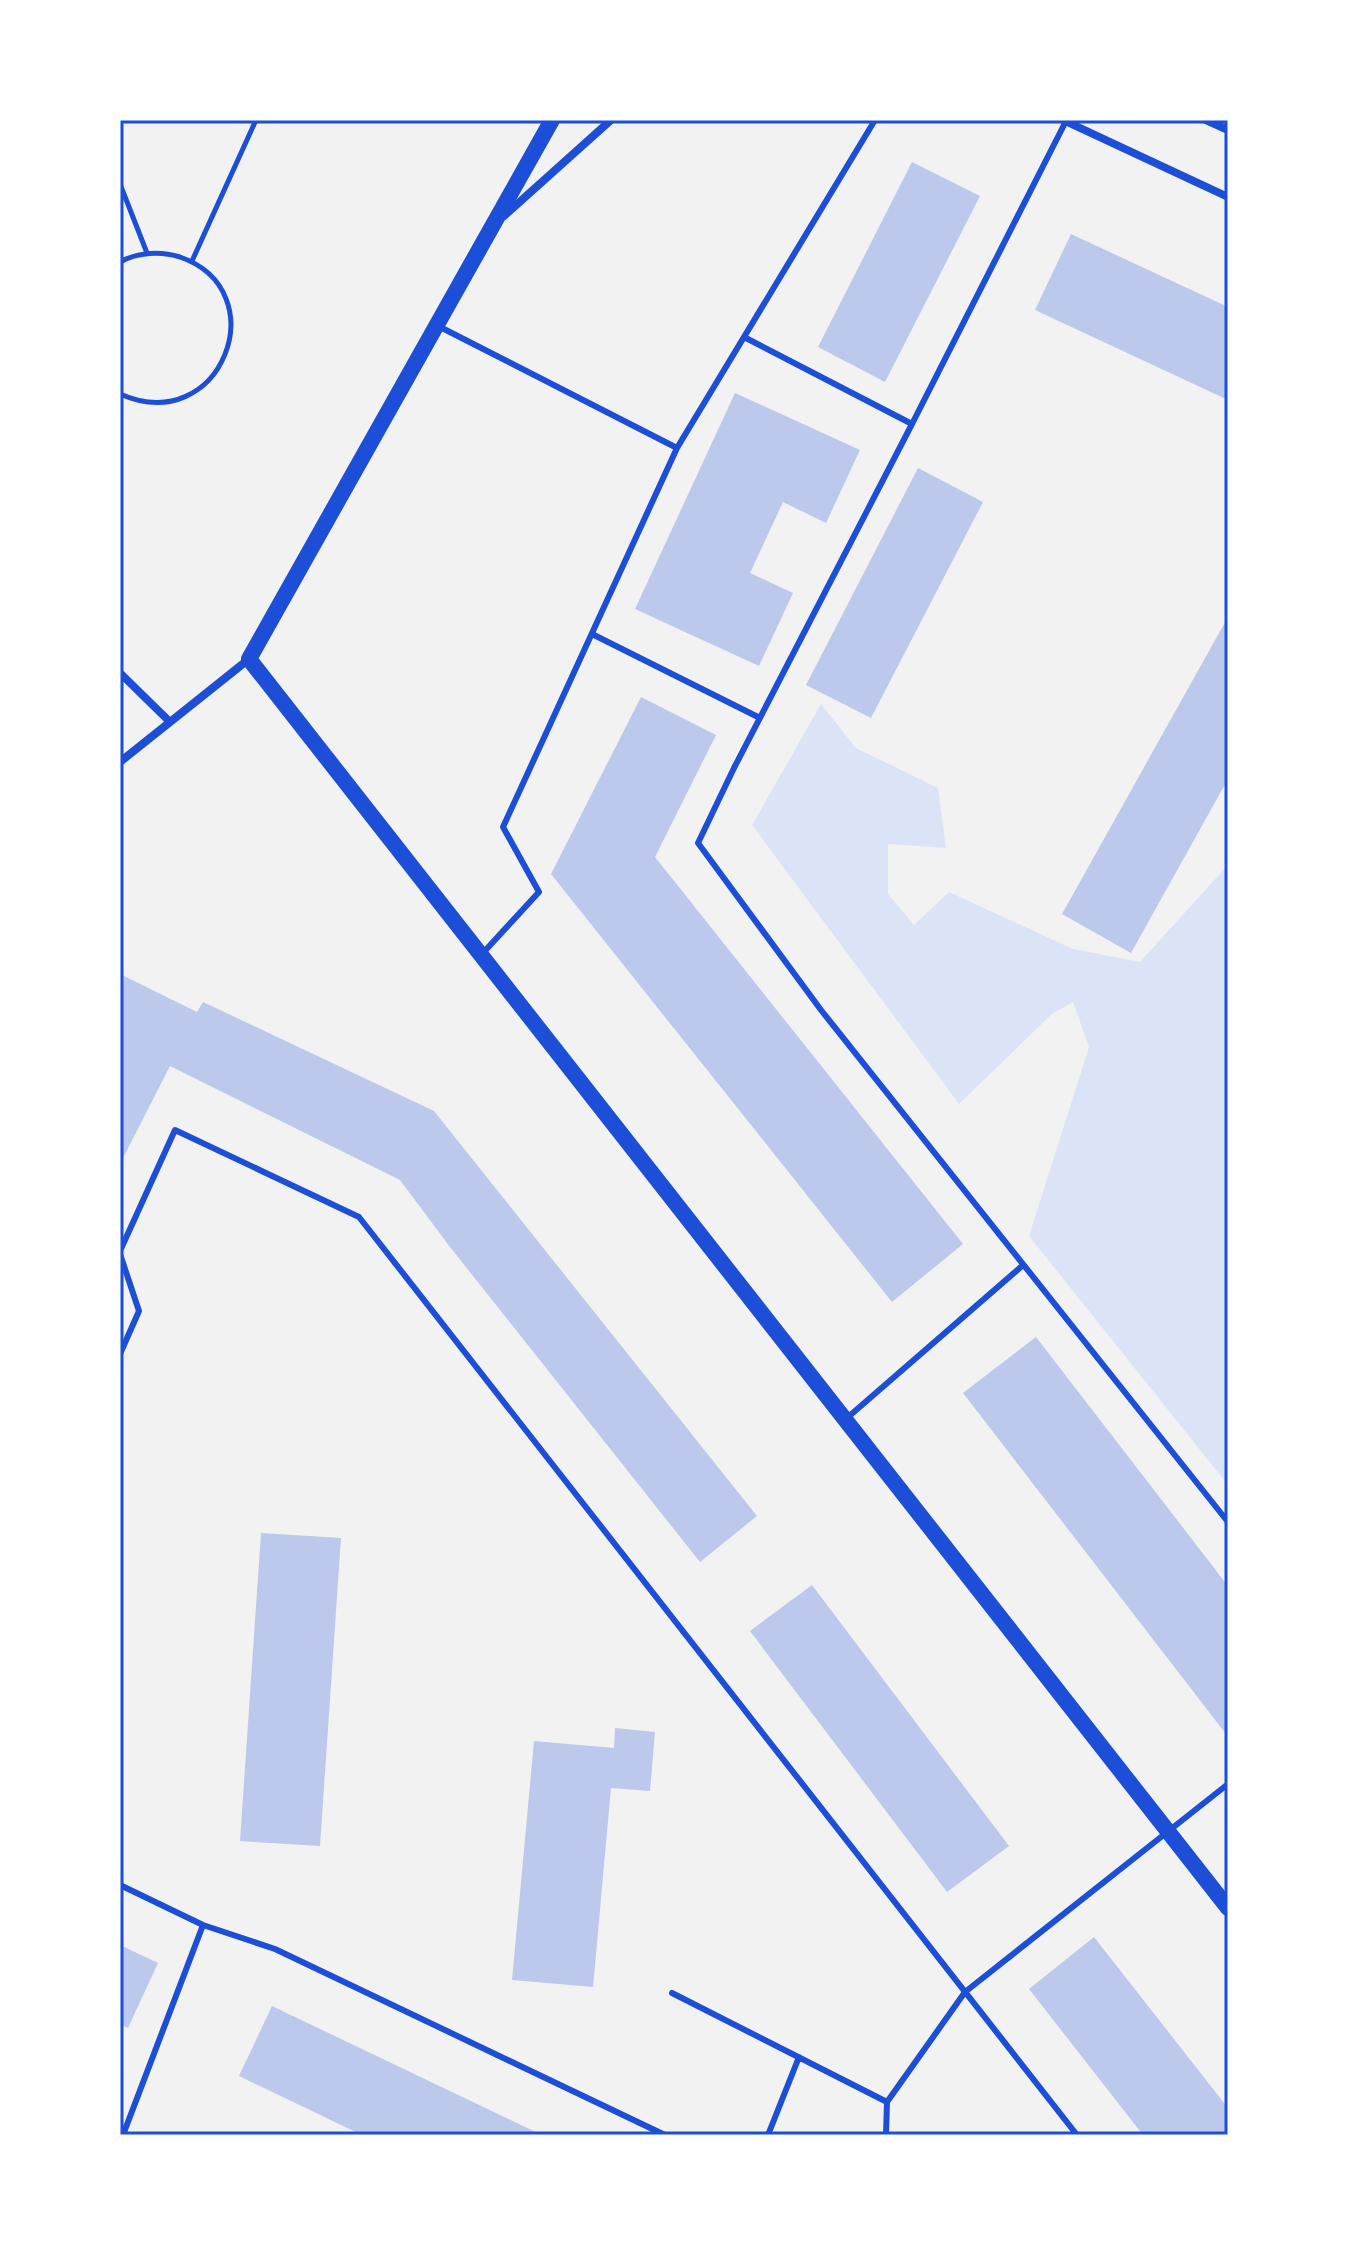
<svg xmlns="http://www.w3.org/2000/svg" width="1348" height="2255" font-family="'Sofia Sans Condensed',sans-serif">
<rect width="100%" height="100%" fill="#f2f2f2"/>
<path fill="#dbe4f7" d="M821 704 856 748 938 788 946 848 888 844V894L914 925 949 892 1073 949 1140 962 1228 865V1485L1029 1236 1089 1047 1073 1002 1052 1014 959 1104 752 825Z"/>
<path fill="#bdc9ec" d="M912 162 980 196 885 382 818 347Z
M1071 234 1228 307V400L1035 310Z
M735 393 860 450 826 523 783 502 750 573 793 593 759 666 635 609Z
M918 468 983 502 871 718 806 685Z
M1228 617V779L1131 953 1062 914Z
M641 697 716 735 655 857 963 1244 892 1302 551 874Z
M120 974 197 1012 203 1002 434 1111 757 1516 700 1562 450 1247 400 1180 170 1066 120 1164Z
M1036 1337 1228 1586V1732L1226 1734 963 1393Z
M261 1533 341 1538 320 1846 240 1841Z
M812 1585 1009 1846 947 1892 750 1631Z
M615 1728 655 1732 650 1791 611 1788 593 1987 512 1980 534 1741 614 1748Z
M1094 1937 1228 2108V2135H1143L1029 1989Z
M120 1945 158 1963 128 2028 120 2024Z
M272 2006 542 2135H362L239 2076Z"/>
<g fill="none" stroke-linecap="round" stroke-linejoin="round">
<path stroke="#1d4ed8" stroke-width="5" d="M120 184 147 253
M192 261 256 120
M120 262C138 252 161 251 180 257 278 291 221 439 120 394"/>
<path stroke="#1d4ed8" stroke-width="6" d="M440 327 677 448 875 120
M744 337 912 424 734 768 698 843 821 1010 1228 1522
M912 424 1066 121
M592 634 760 718
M482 954 539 892 503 827 677 448
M120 1251 175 1130 359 1217 1077 2135
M120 1254 139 1311 120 1354
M847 1418 1022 1266
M120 1885 203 1925 275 1949 665 2135
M672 1993 887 2102
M123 2135 203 1925
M768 2135 799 2057
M886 2135 887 2102 965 1992 1228 1784"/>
<path stroke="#1d4ed8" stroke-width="8" d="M1063 120 1228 197
M1206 120 1228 130
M504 216 611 120
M120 673 170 722
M120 762 249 659"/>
<path stroke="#1d4ed8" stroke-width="16" d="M552 120 249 659 1228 1908"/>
</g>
<rect width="1348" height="2255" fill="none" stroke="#ffffff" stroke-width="244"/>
<rect x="122" y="122" width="1104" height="2011" fill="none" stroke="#1d4ed8" stroke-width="3"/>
</svg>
